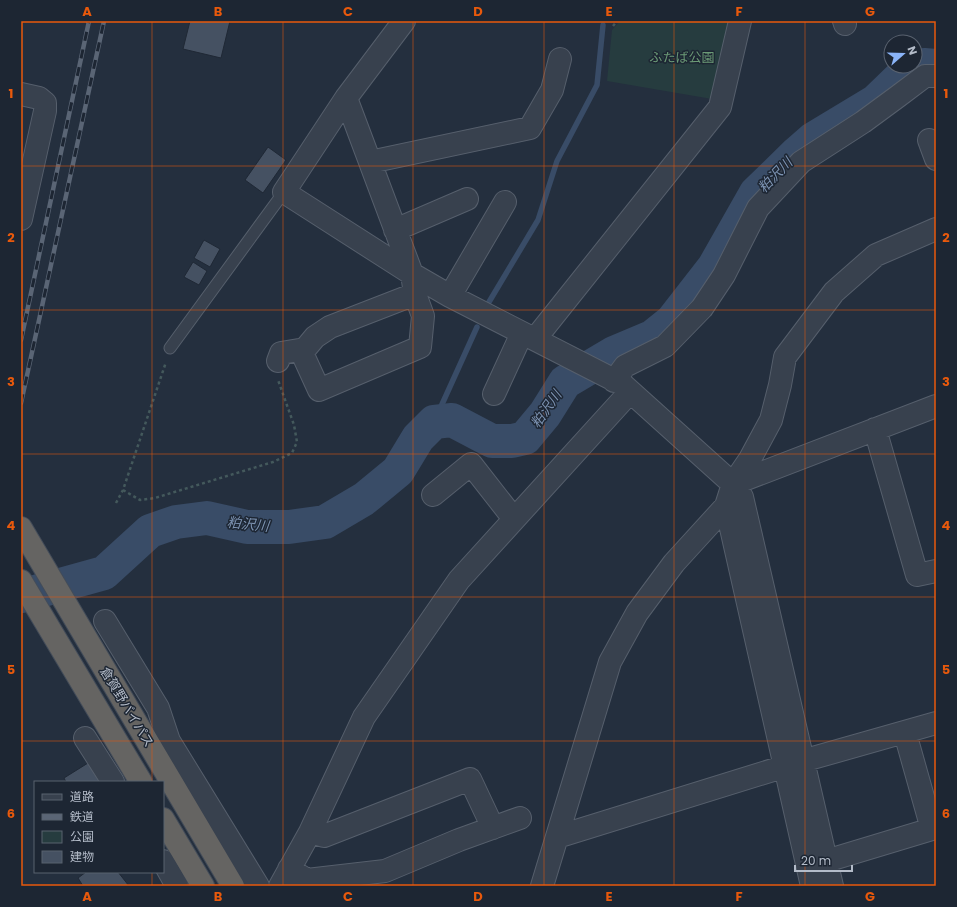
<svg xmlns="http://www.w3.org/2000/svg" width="957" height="907" font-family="Poppins,'Noto Sans JP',sans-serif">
<rect width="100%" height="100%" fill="#242f3e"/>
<path fill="#263c3f" d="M620 21H729L712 99 607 81 612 30Z"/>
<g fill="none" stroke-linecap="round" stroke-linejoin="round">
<path stroke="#394c67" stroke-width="5.5" d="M489 302 538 220 557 161 597 85 603 25
M434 422 477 327"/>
<path stroke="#394c67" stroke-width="34" d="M21 596 104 573 150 531 176 522 207 518 247 527H289L325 522 364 499 398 471 418 438 434 422 452 420 492 441H512L525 438 545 414 565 382 614 353 652 337 672 321 714 267 756 193 797 153 813 139 876 101 907 71 924 65 936 66"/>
</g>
<path fill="#455162" stroke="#1f2835" d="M190 21H230L221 58 183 49Z
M268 147 286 160 263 193 245 180Z
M204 240 220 249 210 267 194 258Z
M193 262 207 271 199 285 184 277Z
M88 763 100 782H66L64 778Z
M86 872H118L129 886H83L78 878Z"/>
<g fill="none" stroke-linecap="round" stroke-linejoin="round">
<g stroke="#565f6c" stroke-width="13">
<path id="service" d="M170 348 284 192"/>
</g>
<g stroke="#565f6c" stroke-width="24">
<path id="minor" d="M404 21 346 98 284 192 412 274 450 296 622 384 733 484 742 497 832 886
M844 21 845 24
M21 94 39 98 45 103V111L21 219
M346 98 412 274 415 294 423 316 420 347 319 390 303 355 305 349 315 337 330 327 415 294
M929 140 936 159
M370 162 530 128 552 90 560 59
M395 230 467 199
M450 296 505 202
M535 339 720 107 740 21
M278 361 281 353 305 349
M614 381 625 366 665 346 702 308 724 275 758 208 801 162 863 122 897 97 925 76H936
M494 394 522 333
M875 429 917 575 936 571
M733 484 750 459 771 420 780 385 785 357 834 292 876 255 936 229
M433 495 471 464 514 519
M726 506 812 886
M105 621 158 708 169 741 258 886
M85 738 113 782
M310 832 324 836 470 779 493 828
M557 837 802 761 936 723
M163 861 177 886
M826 861 932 829 905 733
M289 869 307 880 385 871 459 840 520 818
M280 886 310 832 364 717 459 580 630 392
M542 886 610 662 637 613 674 563 726 506 733 484 936 406"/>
</g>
<g stroke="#434c59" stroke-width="24">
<path id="trunk" d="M21 528 233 886
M21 581 141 782
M163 819 203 886"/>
</g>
<path stroke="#44595c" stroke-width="2.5" stroke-dasharray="3 3" stroke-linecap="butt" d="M613 26 617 21
M123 490 140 500 155 498 273 462 292 453 297 442 294 425 278 380
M116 503 123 490 166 362"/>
<use href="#service" stroke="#38414e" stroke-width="11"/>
<use href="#minor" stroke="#38414e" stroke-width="22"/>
<use href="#trunk" stroke="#656462" stroke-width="22"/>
<g stroke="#5a6575" stroke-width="4.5">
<path id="rail" d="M21 340 89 21
M21 403 104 21"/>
</g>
<use href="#rail" stroke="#1d2633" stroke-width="3" stroke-dasharray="9" stroke-linecap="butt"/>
</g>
<path fill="none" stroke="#e8590c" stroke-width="1" stroke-opacity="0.55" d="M152 21V782M283 21V886M413 21V886M544 21V886M674 21V886M805 21V886M21 166H936M21 310H936M21 454H936M21 597H936M21 741H936M152 872V886"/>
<g text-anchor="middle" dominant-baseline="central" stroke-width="3" stroke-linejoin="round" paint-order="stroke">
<g font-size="13" fill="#6b9a76" stroke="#1d2633">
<text x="682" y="57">ふたば公園</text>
</g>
<g font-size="13" fill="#b4bcc9" stroke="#1d2633">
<text transform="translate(127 707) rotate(59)">倉賀野バイパス</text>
</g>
<g font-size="14" font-style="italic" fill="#7c92b1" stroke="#1d2633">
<text transform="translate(775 175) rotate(-46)">粕沢川</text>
<text transform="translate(546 409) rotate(-55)">粕沢川</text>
<text transform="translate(248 524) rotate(6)">粕沢川</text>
</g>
</g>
<rect width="957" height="907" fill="none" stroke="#1d2633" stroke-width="44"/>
<rect x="34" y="781" width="130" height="92" fill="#1d2633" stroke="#59626f"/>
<rect x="42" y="794" width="20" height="6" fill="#38414e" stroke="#59626f"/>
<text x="70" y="801" font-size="12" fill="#b4bcc9">道路</text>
<rect x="42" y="814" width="20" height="6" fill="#5a6575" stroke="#59626f"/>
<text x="70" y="821" font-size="12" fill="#b4bcc9">鉄道</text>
<rect x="42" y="831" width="20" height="12" fill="#263c3f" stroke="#59626f"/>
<text x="70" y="841" font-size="12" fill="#b4bcc9">公園</text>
<rect x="42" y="851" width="20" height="12" fill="#455162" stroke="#59626f"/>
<text x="70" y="861" font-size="12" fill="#b4bcc9">建物</text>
<g transform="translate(903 54) rotate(70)"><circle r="19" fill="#1d2633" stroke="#59626f"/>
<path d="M0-3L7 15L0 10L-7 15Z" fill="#8ab4f8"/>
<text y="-6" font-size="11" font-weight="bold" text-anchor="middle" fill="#b4bcc9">N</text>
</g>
<path d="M795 865v6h57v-6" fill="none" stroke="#b4bcc9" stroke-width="2"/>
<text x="801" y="865" font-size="12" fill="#b4bcc9" stroke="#1d2633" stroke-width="3" paint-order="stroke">20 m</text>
<rect x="22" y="22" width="913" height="863" fill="none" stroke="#e8590c" stroke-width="1.5"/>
<g font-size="13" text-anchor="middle" font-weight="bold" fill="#e8590c">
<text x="87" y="16">A</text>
<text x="218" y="16">B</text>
<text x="348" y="16">C</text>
<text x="478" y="16">D</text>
<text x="609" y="16">E</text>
<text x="739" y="16">F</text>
<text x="870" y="16">G</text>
<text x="11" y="98">1</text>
<text x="946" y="98">1</text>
<text x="11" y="242">2</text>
<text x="946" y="242">2</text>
<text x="11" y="386">3</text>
<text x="946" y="386">3</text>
<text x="11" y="530">4</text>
<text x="946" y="530">4</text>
<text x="11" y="674">5</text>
<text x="946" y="674">5</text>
<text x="11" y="818">6</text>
<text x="946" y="818">6</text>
<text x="87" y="901">A</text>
<text x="218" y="901">B</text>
<text x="348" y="901">C</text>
<text x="478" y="901">D</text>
<text x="609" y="901">E</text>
<text x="739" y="901">F</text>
<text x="870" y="901">G</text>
</g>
</svg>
